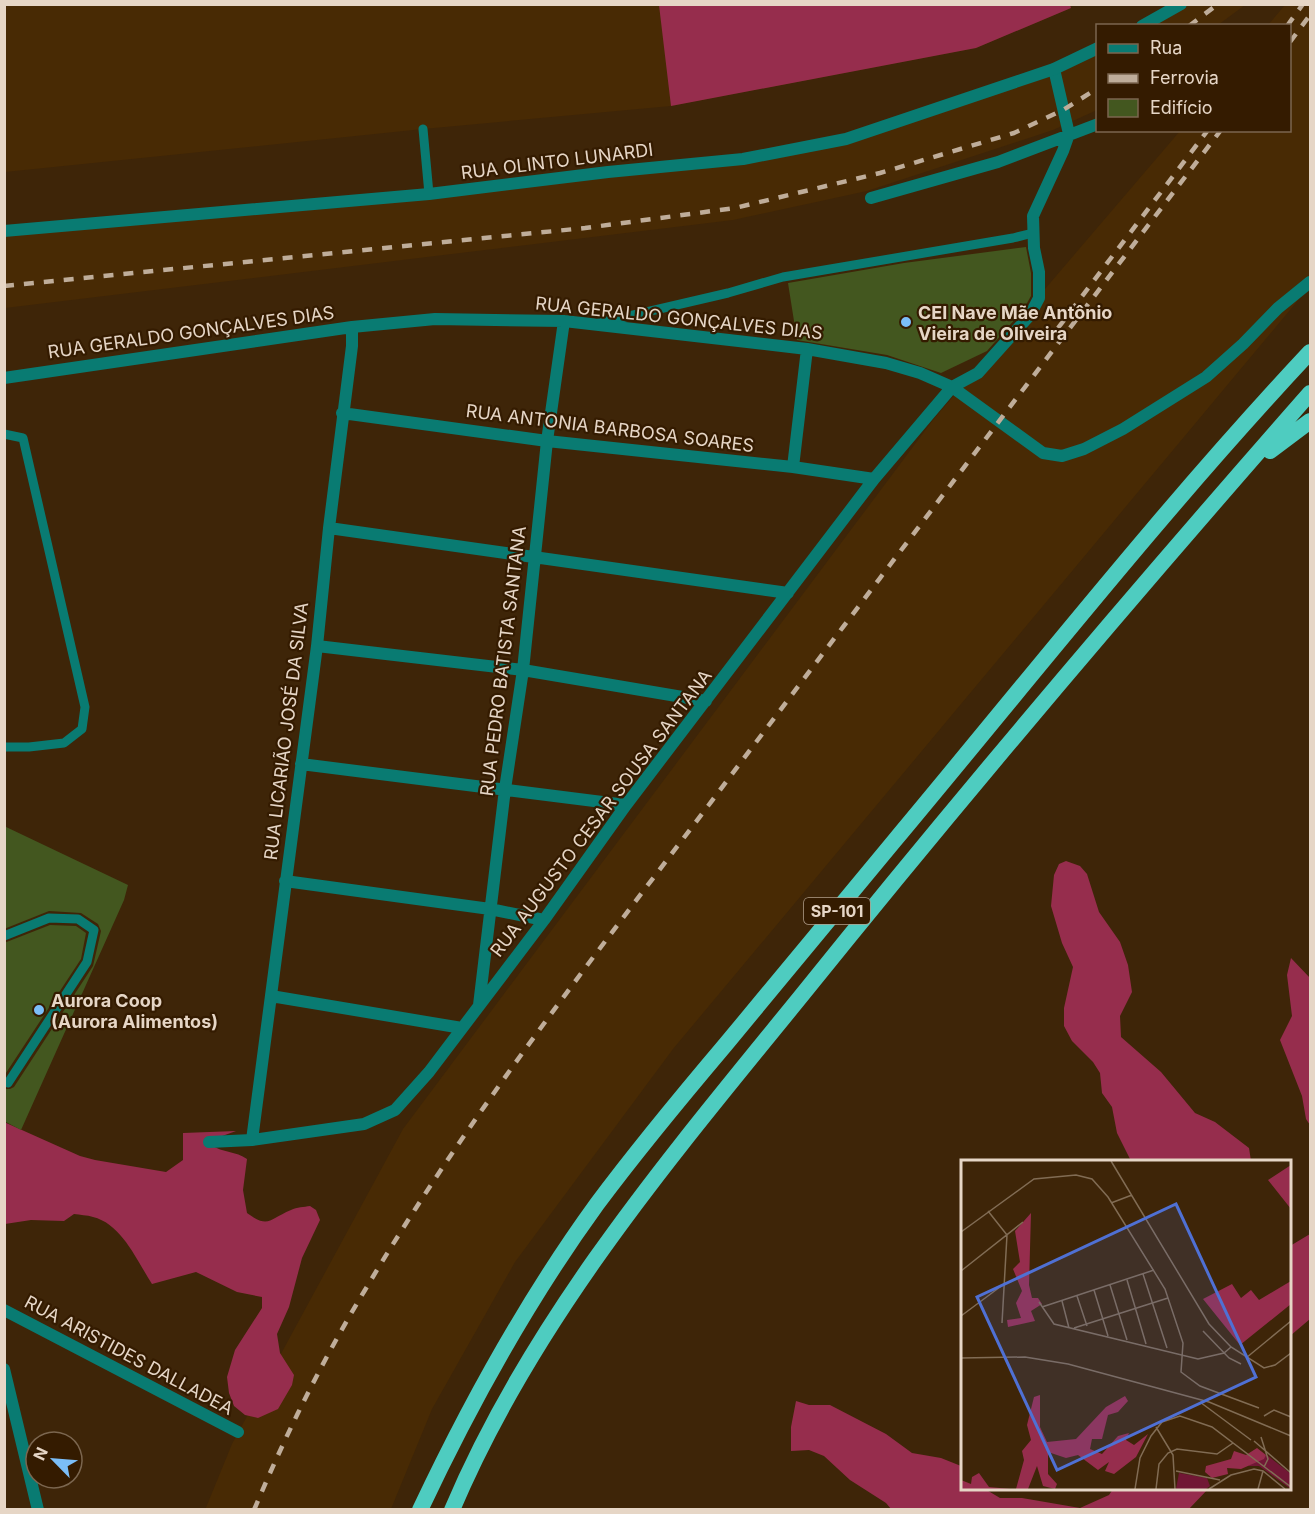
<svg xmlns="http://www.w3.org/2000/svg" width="1315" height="1514" font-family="Inter,sans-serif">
<rect width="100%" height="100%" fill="#3e2508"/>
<path fill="#482a04" d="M1070 4 1071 8 976 48 671 106 423 129 5 172 4 5Z
M1181 5H1245L1218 25 1143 26Z
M1285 5H1310V286L673 1049 515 1262 432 1409 391 1509 205 1510 232 1444 403 1129 933 420 1180 131 1290 130V26L1268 25Z
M1097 48V110L1053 130 867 191 733 220 5 308 4 231 743 159 846 139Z"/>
<path fill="#962d4d" d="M1070 5 1071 8 976 48 671 106 659 5Z
M1066 861 1080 866 1087 874 1099 912 1120 942 1128 965 1132 992 1120 1016 1121 1037 1161 1072 1195 1113 1215 1122 1249 1148 1251 1161H1131L1117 1133 1112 1107 1102 1093 1100 1073 1093 1062 1072 1041 1064 1026V1008L1073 967 1062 943 1051 906 1054 875 1059 864Z
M1291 958 1310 978V1125L1306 1119 1302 1096 1280 1040 1292 1016 1287 975Z
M4 1122 80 1156 95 1160 166 1172 183 1160V1133L236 1131 214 1139 211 1145C223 1153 236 1151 247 1159L243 1190 247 1213C269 1229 269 1219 291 1210 297 1207 304 1207 310 1206L316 1210 320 1220 302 1258 289 1307 277 1334 280 1353 294 1375 292 1385 278 1409 258 1418 245 1415 234 1406 229 1393 227 1377 235 1350 262 1308V1297L237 1292 196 1272 152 1284C137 1261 122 1224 93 1217 87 1215 80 1215 74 1214L64 1221 31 1220 5 1224Z
M1310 1234V1319L1290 1336V1246Z
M796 1401 809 1405H830L886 1434 912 1453 941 1458 961 1466 962 1488 985 1489 1000 1498H1022L1080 1508 1109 1495 1113 1489H1208L1189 1509H891L886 1503 850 1480 824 1456 809 1450 791 1451V1427Z"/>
<path fill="#43571f" d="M1026 247 1031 273V296L1023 310 987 351 941 373 887 355 797 340 788 283 904 263Z
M4 826 128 885 124 900 21 1130 4 1121V1089H10L14 1087 93 966 101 931 98 924 81 913 49 911 4 929Z
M50 925 76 926 86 933 81 959 4 1076V943Z"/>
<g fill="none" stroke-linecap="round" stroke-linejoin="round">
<path stroke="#097b72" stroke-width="9" d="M423 129 429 194
M599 323 728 293 783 277 1013 238 1033 233
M4 434 23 438 85 707 82 729 64 743 29 747H4
M4 936 49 918 78 919 94 930 87 962 8 1083"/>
<path stroke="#097b72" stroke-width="12" d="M871 198 998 162 1098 124
M4 378 352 327 435 319 564 321 807 349 886 363 920 373 952 387 1043 453 1062 456 1084 449 1123 429 1206 377 1243 344 1278 308 1310 282
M342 413 547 441 793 467 874 479
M793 467 807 349
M329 528 788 593
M317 646 523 670 706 701
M301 764 626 805
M285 881 490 909 544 920
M271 996 462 1028
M479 1005 505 789 523 670 547 441 564 321
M252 1140 317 646 329 528 352 346V327
M209 1142 252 1140 364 1124 395 1110 429 1072 544 920 626 805 874 479 952 387 978 373 1030 315 1039 298V272L1034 248 1033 216 1063 151 1069 134 1054 69
M4 1310 238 1432
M4 1369 38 1510"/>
<path stroke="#097b72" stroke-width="12" d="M1142 26 1181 4
M4 231 429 194 608 172 743 159 846 139 1054 69 1098 48"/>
<path stroke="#4eccc0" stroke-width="16" d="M1270 451 1310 421
M420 1510C470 1404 528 1299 597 1204 638 1149 682 1096 726 1044 782 976 839 908 895 840 1032 676 1164 508 1310 352
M452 1510C533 1318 672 1155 802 995 967 790 1137 590 1310 393"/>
<path stroke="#bfad9a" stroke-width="4.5" stroke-dasharray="10 10" stroke-linecap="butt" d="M1189 26 1218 4
M1287 26 1303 4
M1290 42 1310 15
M4 286 585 228 735 208 880 173 1014 133 1063 110 1098 88
M1058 328 1208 130
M254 1510C286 1434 322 1361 365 1290 466 1120 588 964 708 806 878 580 1049 355 1221 130"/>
</g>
<g fill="#7bbef8" stroke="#341b00" stroke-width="2">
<circle cx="906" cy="322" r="6"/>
<circle cx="39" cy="1010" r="6"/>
</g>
<g text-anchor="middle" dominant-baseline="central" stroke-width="4.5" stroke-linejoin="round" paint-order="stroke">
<rect fill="#341b00" stroke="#b19e8b" stroke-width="1.5" x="804" y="898" width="66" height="26" rx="4.5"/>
<g font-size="16" font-weight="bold" fill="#e6d6c6">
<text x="837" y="911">SP-101</text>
</g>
<g font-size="18" fill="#e6d6c6" stroke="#341b00">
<text transform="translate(557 161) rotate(-7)">RUA OLINTO LUNARDI</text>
<text transform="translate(679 318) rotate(6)">RUA GERALDO GONÇALVES DIAS</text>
<text transform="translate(191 332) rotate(-8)">RUA GERALDO GONÇALVES DIAS</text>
<text transform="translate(610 428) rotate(7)">RUA ANTONIA BARBOSA SOARES</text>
<text transform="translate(503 661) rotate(-83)">RUA PEDRO BATISTA SANTANA</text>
<text transform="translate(286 731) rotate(-83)">RUA LICARIÃO JOSÉ DA SILVA</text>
<text transform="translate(601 813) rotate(-53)">RUA AUGUSTO CESAR SOUSA SANTANA</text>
<text transform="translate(129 1355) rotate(28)">RUA ARISTIDES DALLADEA</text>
</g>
<g font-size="18" font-weight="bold" fill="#e6d6c6" stroke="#341b00" text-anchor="start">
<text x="918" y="312">CEI Nave Mãe Antônio<tspan x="918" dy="21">Vieira de Oliveira</tspan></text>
<text x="51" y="1000">Aurora Coop<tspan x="51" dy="21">(Aurora Alimentos)</tspan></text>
</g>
</g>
<g transform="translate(961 1160)">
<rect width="330" height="330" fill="#3e2508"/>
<path d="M306 295 330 314V329L298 306H287ZM218 313 246 318 249 326 245 329H215Z" fill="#711735"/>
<path d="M330 5V49L307 20ZM70 53 68 125 71 138H77L81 144 70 151 74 161 47 167 46 160 60 158 55 143 61 131 52 109 59 102 54 71ZM330 121V144L279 185 242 139 271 124 280 138 290 130 298 140ZM79 235V267L86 282 115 279 145 247 164 236 167 241 157 252 147 255 141 279H131L129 289 141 294 157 276 168 273 165 280 173 285 187 274 175 297 153 314 144 311 148 302 137 310 117 295 105 298 87 292V314L96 324 94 329 82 326 76 306 67 329H55L63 300 61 291 70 280 66 265 73 237ZM296 288 305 295 303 299 280 309 266 308 267 314 251 318 244 312 245 306 270 299 273 291 285 295ZM18 313 28 327 49 329H0V320L10 324 11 317Z" fill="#962d4d"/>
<path fill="none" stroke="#816c54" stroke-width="1.5" d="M150 1 248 164 270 187 303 208 314 205 330 193M150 43 171 35M27 51 46 75 41 163M0 72 73 19 115 15 131 19 147 37 204 129 222 183 220 212 239 226 298 248M0 111 62 62M182 114 206 188M166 120 185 184M149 125 166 180M133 130 147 176M116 136 126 166M101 141 108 168M78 142 93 164 237 199 263 193 270 187M81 147 193 110M0 156 43 124M113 168 207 138M242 171 268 198 280 204M0 198 64 197 107 204 248 242 330 276M285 198 330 161M239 242 290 280M303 256 313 250 330 257M195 267 212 295 214 329M300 277 307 299 303 307M293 281 330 313M215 311 259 320M174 329 179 298 190 276 201 262 219 256 251 267 330 327M195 329 198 304 207 293 216 289 256 294 272 283M248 329 270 315 293 309 302 311 324 329M297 329 302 311"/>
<path fill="#4f70d4" fill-opacity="0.15" stroke="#4f70d4" stroke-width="3" d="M215 44 295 217 96 310 16 137Z"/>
<rect width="330" height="330" fill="none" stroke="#e6d6c6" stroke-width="3"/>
</g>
<rect width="1315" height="1514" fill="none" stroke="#e6d6c6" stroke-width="12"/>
<rect x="1096" y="24" width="195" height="108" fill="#341b00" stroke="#7b664f" stroke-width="1.5"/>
<rect x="1108" y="44" width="30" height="9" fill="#097b72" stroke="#7b664f" stroke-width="1.5"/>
<text x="1150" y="54" font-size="18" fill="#e6d6c6">Rua</text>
<rect x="1108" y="74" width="30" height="9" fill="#bfad9a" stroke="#7b664f" stroke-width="1.5"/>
<text x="1150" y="84" font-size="18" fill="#e6d6c6">Ferrovia</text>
<rect x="1108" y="99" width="30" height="18" fill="#43571f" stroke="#7b664f" stroke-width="1.5"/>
<text x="1150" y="114" font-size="18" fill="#e6d6c6">Edifício</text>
<g transform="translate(54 1460) rotate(295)"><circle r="28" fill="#341b00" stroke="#7b664f" stroke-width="1.5"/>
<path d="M0-4.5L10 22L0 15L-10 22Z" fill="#7bbef8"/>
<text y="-9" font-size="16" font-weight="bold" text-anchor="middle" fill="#e6d6c6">N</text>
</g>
</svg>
